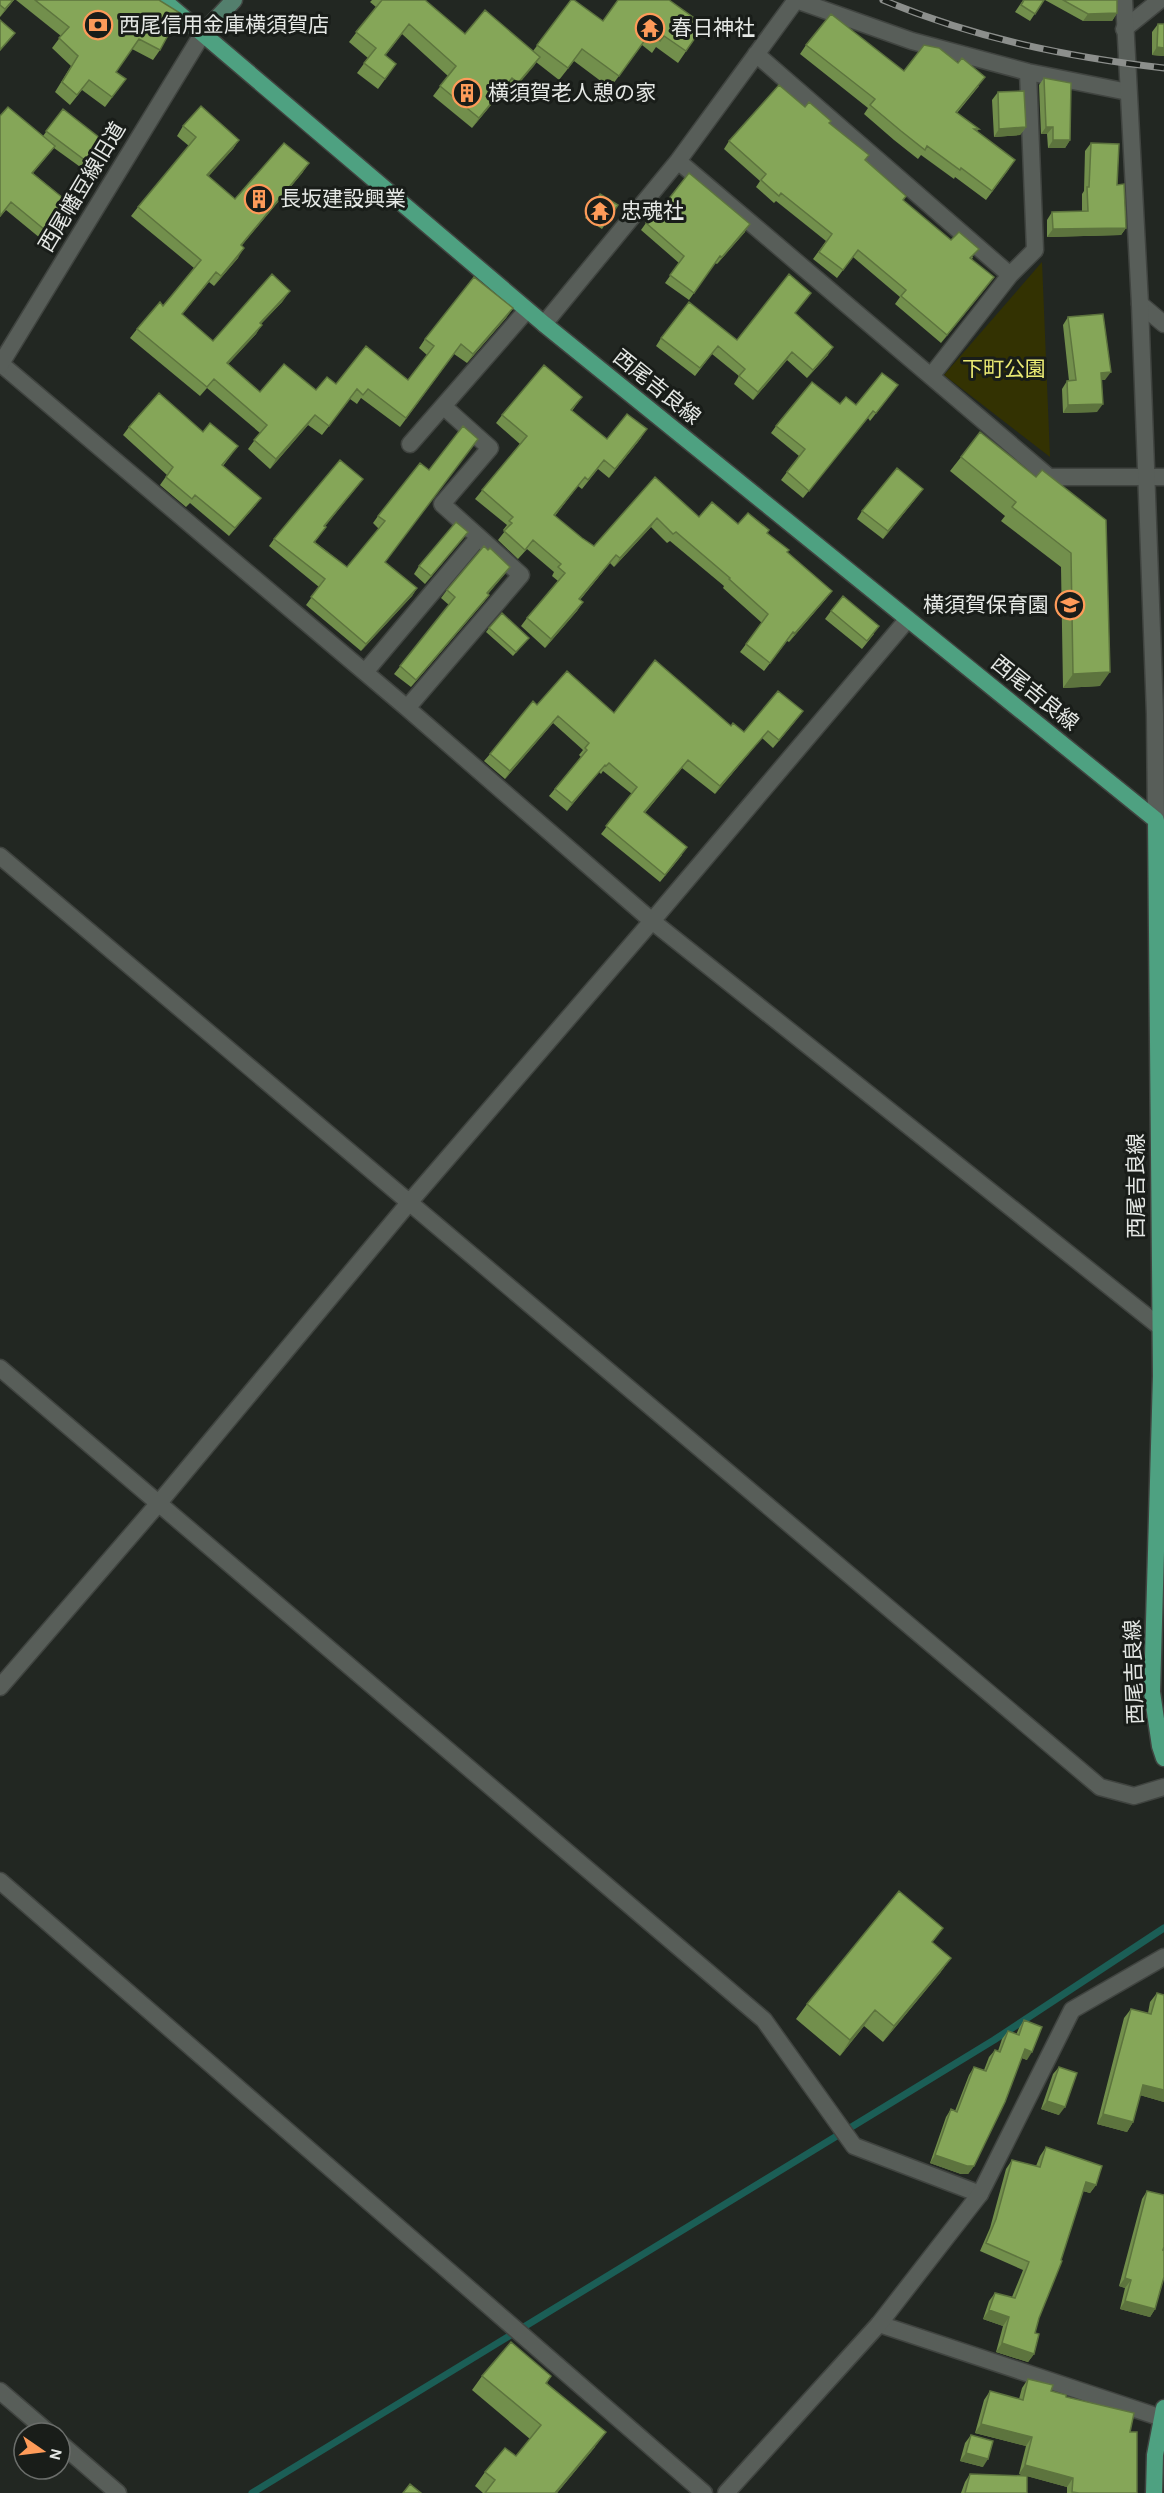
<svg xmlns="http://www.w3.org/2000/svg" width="1164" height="2493" font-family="Karla,'Noto Sans JP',sans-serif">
<rect width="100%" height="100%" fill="#222722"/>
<path fill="#333202" d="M1042 262 1050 457 944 375Z"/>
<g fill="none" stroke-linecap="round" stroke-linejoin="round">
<path stroke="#1b5e56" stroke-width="7" d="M252 2493 994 2040 1164 1928"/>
<g stroke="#404440" stroke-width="19">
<path id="minor" d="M1124 29 1160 0
M756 54 1010 275
M678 161 1049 477H1164
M1140 304 1164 324
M544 324 678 161 796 0 912 41 1028 72 1128 92
M0 363 407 708 652 921 1159 1326
M931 376 1010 275 1035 250 1028 72
M410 444 527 310
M365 672 479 537
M407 708 521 575 442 504 490 448 443 406
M0 856 1100 1787 1134 1796 1164 1787
M0 1368 764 2020 854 2146 980 2194
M0 1687 158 1504 408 1204 652 921 907 620
M879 2324 1162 2418
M0 2391 49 2433
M60 2443 118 2493"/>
</g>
<g stroke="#404440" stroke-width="19">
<path id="tertiary" d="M1124 0 1140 304 1155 714 1156 820 1164 827
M0 365 203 33
M0 1881 704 2493
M726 2493 879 2324 980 2194 1072 2010 1164 1957"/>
</g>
<g stroke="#404440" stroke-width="19">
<path id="secondary" d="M203 33 234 0"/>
</g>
<g stroke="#404440" stroke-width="19">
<path id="primary" d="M163 0 544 324 1156 820 1161 1376 1152 1692 1160 1746 1164 1758
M1154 2493 1155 2455 1164 2408"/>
</g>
<use href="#minor" stroke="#585e59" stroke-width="16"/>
<use href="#tertiary" stroke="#585e59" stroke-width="16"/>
<use href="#secondary" stroke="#537f6d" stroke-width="16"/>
<use href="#primary" stroke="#4ea181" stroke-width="16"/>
<g stroke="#8c8f8c" stroke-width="7">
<path id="rail" d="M883 0C974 38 1067 57 1164 68"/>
</g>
<use href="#rail" stroke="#191d19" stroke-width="4.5" stroke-dasharray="14" stroke-linecap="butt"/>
</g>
<path fill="#728f4c" d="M0 0H14L0 17Z
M16 0H159L160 50 153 60 132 49 116 72 126 79 105 107 82 90 70 105 55 92 71 66 52 48 61 36Z
M372 0H425L465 34 533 51 571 0 603 21 704 25 678 63 656 47 652 53 642 45 610 88 574 61 559 80 536 62 511 93 505 88 472 128 433 96 448 76 402 34 385 56 389 74 378 89 357 73 368 58 349 42 376 7 370 2Z
M1023 0H1044L1030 21 1015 12Z
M1045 0H1117V13L1112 21H1083Z
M1158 24 1164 56 1152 55V32Z
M806 45 904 71 979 86 957 113 979 129 977 131 1009 169 986 200 955 177 954 179 921 155 918 159 894 140 864 114 868 108 800 54Z
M1044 78 1070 140 1065 148H1048L1047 134H1041L1039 85Z
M998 92 1026 127 1020 135 994 137 992 100Z
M805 107 830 124 866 160 906 196 903 201 951 240 973 257 972 259 988 285 941 343 895 304 900 297 853 257 837 278 813 259 826 241 776 201 774 203 756 187 760 181 724 149 729 141Z
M63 109 110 146 90 174 54 148 33 173 68 202 40 238 6 210 0 217V116L43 136Z
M183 126 239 140 233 149 208 176 235 199 303 172 241 246 238 258 214 286 209 282 182 314 213 341 283 301 261 324 256 334 228 364 260 392 316 390 336 384 408 380 427 355 419 348 425 339 513 308 506 318 467 363 454 354 400 427 361 398 357 404 350 399 322 435 308 425 270 469 248 449 260 433 207 388 200 396 130 338 137 329 163 306 194 268 131 216 138 207 189 146 177 136Z
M1091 143 1117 185 1126 228 1121 235 1047 237V220L1052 212 1082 211V194L1084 191 1085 151Z
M600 194 618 205 602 229 585 218Z
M660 210 745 232 717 264 715 263 689 300 665 283 679 263 641 230 646 223Z
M811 293 795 313 828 355 807 378 787 360 753 400 734 384 739 376 712 354 695 376 656 346 661 338 737 340Z
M1068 317 1105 380H1101L1097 412 1063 413 1062 389 1067 381H1069L1063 325Z
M892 393 870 421 868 418 803 498 781 480 799 456 771 433 776 426 840 404 856 405Z
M582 397 572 411 607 439 641 438 609 478 598 469 582 489 578 486 555 516 582 538 594 546 655 477 699 517 738 524 767 533 787 552 832 591 825 600 789 642 787 641 764 671 740 652 762 623 723 588 724 586 670 541 667 543 651 527 614 567 610 563 580 600 583 602 577 611 545 648 521 626 527 618 558 581 552 576 554 572 527 549 518 559 498 540 505 531 503 530 507 525 475 499 520 444 496 423 502 415Z
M129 427 203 432 232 454 223 466 261 498 255 506 229 536 190 503 186 507 160 485 167 475 123 435Z
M961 457 1036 477 1106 520 1100 686 1063 688 1061 567 1001 521 1005 516 950 471Z
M420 463 385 563 417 588 412 596 361 651 306 605 319 587 269 546 274 539 363 479 325 526 326 527 315 542 347 567 379 529 373 523 378 516Z
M917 497 883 539 857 519 862 511Z
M468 532 425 584 414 574 419 566Z
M510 567 488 594 489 595 483 603 411 687 394 674 449 605 441 598 447 590Z
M831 611 874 634 862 649 825 619Z
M489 628 529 638 513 656 486 632Z
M537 705 731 726 744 732 797 719 773 748 762 738 715 794 682 768 645 813 682 855 660 882 601 834 632 794 603 771 601 774 599 772 567 811 549 796 581 757 579 755 583 750 553 723 505 779 484 761 490 754Z
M933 1943 951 1958 940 1973 883 2042 864 2026 840 2056 796 2019 807 2004Z
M1157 1993 1164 1995V2102L1140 2095 1133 2122 1127 2132 1097 2124 1124 2018 1131 2009 1148 2013 1150 2002Z
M1024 2020 1027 2060 1022 2058 974 2166 968 2174H961L930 2163 946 2117 951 2109 955 2111 969 2075 974 2067 984 2070 989 2057 995 2050 998 2051 1002 2039 1008 2031 1016 2035 1019 2028Z
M1059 2067V2115L1041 2109 1053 2074Z
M1046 2147 1096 2185 1090 2193 1083 2191 1039 2318 1035 2333 1034 2354 1028 2362 996 2352 1003 2326 983 2319 989 2301 995 2293 1012 2297 1023 2270 980 2251 990 2228 1006 2169 1012 2160 1036 2166 1040 2156Z
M1147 2191 1163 2250 1155 2309 1150 2317 1120 2309 1125 2288 1119 2286 1142 2199Z
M482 2376H551L547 2383 595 2447 557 2493H483L475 2486 485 2472 516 2456 530 2439 472 2390Z
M1028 2379 1051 2391 1066 2397 1130 2432 1137 2493H1067V2487L1027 2476V2493H961L965 2482 970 2474 1025 2476 1019 2474 1026 2446 975 2433 984 2400 990 2391 1019 2399 1022 2388Z
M971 2435 983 2467 960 2461 965 2443Z"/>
<path fill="#5d743e" d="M13 0H14L0 17 5 9Z
M1117 13 1112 21H1083L1088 14Z
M1157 47 1164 48V56L1152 55Z
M540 57 534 66 511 93 518 83Z
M512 78 505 88 472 128 479 118Z
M1026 127 1020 135 994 137 999 129Z
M1046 127H1053L1047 134H1041Z
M239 140 233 149 201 185 207 175Z
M1053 140H1070L1065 148H1048Z
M309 163 303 172 234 255 241 245Z
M750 224 745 232 717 264 722 257Z
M1126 228 1121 235 1047 237 1053 229Z
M244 248 238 258 214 286 221 276Z
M216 272 209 282 175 323 182 314Z
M994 277 988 285 941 343 947 335Z
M290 291 283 301 253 332 260 323Z
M513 308 506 318 467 363 473 354Z
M262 325 256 334 221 372 227 363Z
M833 347 828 355 807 378 813 370Z
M792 352 787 360 753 400 758 392Z
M1111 372 1105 380H1096L1101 373Z
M1103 404 1097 412 1063 413 1068 405Z
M315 415 308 425 270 469 276 459Z
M647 429 641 438 609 478 615 469Z
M585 477 578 486 548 524 554 515Z
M363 479 357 487 319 534 324 526Z
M923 489 917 497 883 539 888 531Z
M261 498 255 506 229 536 235 528Z
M657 518 651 527 614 567 620 558Z
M468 532 462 540 425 584 431 576Z
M616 555 610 563 573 608 579 599Z
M510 567 505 574 482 601 487 593Z
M417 588 412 596 361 651 366 644Z
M832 591 825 600 789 642 795 633Z
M489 595 483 603 411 687 416 680Z
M583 602 577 611 545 648 551 639Z
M1110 672 1100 686 1063 688 1073 674Z
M803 711 797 719 773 748 779 740Z
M558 716 553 723 505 779 510 771Z
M768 731 762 738 715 794 720 786Z
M688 760 682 768 639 820 644 812Z
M605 765 599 772 567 811 572 803Z
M951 1958 940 1973 883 2042 894 2026Z
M875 2010 864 2026 840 2056 850 2040Z
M1025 2049 1032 2052 1027 2060 1019 2057Z
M1143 2085 1164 2090V2102L1136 2094Z
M1047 2101 1065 2107 1059 2115 1041 2109Z
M1103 2114 1133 2122 1127 2132 1097 2124Z
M935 2155 974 2166 968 2174H961L930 2163Z
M1086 2182 1096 2185 1090 2193 1080 2190Z
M1125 2278 1131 2280 1125 2288 1119 2286Z
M1125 2301 1155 2309 1150 2317 1120 2309Z
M989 2310 1009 2317 1003 2326 983 2319Z
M1002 2343 1034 2354 1028 2362 996 2352Z
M981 2424 1032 2437 1026 2446 975 2433Z
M606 2432 595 2447 557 2493H555Z
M966 2453 988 2459 983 2467 960 2461Z
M1025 2465 1073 2478 1067 2487 1019 2474Z"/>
<path fill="#85a658" stroke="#5d743e" stroke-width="1.5" d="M0 0H13L5 9 0 5Z
M35 0H159L180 13 160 50 139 39 116 72 126 79 112 97 89 80 77 95 62 82 78 56 59 38 69 27Z
M382 0H425L465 34 485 10 540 57 518 83 512 78 479 118 440 86 456 66 409 24 385 55 396 64 385 79 364 63 376 48 356 32Z
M571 0H574L603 21 618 0H669L704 25 686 51 664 36 660 41 650 33 619 76 582 49 568 68 537 45Z
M1024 0H1044L1035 14 1021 5Z
M1063 0H1117V13L1088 14Z
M831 14 904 71 924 45 939 48 958 63 962 58 985 77 956 112 979 129H974L1015 160 992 191 961 168 960 170 927 146 925 150 901 131 870 105 875 99 806 45Z
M0 20 15 33 0 50Z
M1158 24H1164V48L1157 47Z
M1044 78 1071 83 1070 140H1053V127H1046Z
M779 85 805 107 809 102 831 121 829 123 869 155 865 160 906 196 903 200 951 240 959 232 979 249 970 258 994 277 947 335 901 296 906 290 858 250 843 270 819 252 832 234 781 193 779 196 761 180 766 174 729 141Z
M1024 91 1026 127 999 129 998 92Z
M201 106 239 140 207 175 235 199 284 143 309 163 241 245 244 248 221 276 216 272 182 314 213 341 272 274 290 291 260 323 262 325 227 363 260 392 284 364 316 390 327 377 336 384 366 346 408 380 434 346 425 339 474 277 513 308 473 354 461 344 406 418 368 389 363 395 357 389 329 426 315 415 276 459 254 440 267 425 214 379 207 387 137 329 160 302 163 306 201 260 138 207 196 137 183 126Z
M8 107 55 146 32 173 68 202 45 230 11 202 0 216V116Z
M63 109 110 146 94 167 46 131Z
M1091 143 1119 144 1117 185 1124 184 1126 228 1053 229 1052 212 1088 211 1087 187H1089Z
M689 173 750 224 722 257 720 256 694 293 670 275 684 256 646 223 658 208 660 210Z
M600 194 618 205 605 225 588 214Z
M789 274 811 293 795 313 833 347 813 370 792 352 758 392 739 376 745 369 718 346 700 368 661 338 689 302 737 340Z
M1103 314 1111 372 1101 373 1103 404 1068 405 1067 381 1076 380 1068 317Z
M544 365 582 397 571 410 607 439 627 414 647 429 615 469 604 460 588 480 585 477 554 515 582 538 594 546 655 477 699 517 712 502 738 524 748 513 769 530 767 533 789 550 787 552 832 591 795 633 793 632 770 663 746 644 768 614 729 579 730 578 676 532 673 534 657 518 620 558 616 555 579 599 583 602 551 639 527 618 565 573 558 567 561 564 533 540 525 550 504 531 512 523 509 521 513 517 482 490 527 436 502 415Z
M882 373 898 385 876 413 873 411 809 491 787 472 805 449 776 426 812 382 840 404 846 397 856 405Z
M159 393 203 432 210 423 238 446 222 465 261 498 235 528 195 495 192 499 166 477 173 467 129 427Z
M463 426 478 439 385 562 417 588 366 644 311 597 325 579 274 539 340 460 363 479 324 526 326 527 314 542 347 567 385 521 378 516 420 463 429 470Z
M980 432 1036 477 1042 470 1106 520 1110 672 1073 674 1071 553 1012 507 1016 502 961 457Z
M897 468 923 489 888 531 862 511Z
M456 522 468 532 431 576 419 566Z
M484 546 488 550 490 548 510 567 487 593 489 595 416 680 400 666 455 597 447 590Z
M843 596 879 626 867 641 831 611Z
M502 613 529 638 516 652 489 628Z
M655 660 731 726 733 723 744 732 778 691 803 711 779 740 768 731 720 786 688 760 644 812 687 847 665 875 606 826 637 787 609 763 606 766 605 765 572 803 555 789 587 750 585 748 589 743 558 716 510 771 490 754 533 701 537 705 567 671 614 713Z
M899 1891 943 1928 932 1942 951 1958 894 2026 875 2010 850 2040 807 2004Z
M1157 1993 1164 1995V2090L1143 2085 1133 2122 1103 2114 1131 2009 1151 2014Z
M1024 2020 1042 2027 1032 2052 1025 2049 1005 2102 974 2166H967L935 2155 951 2109 957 2112 974 2067 986 2071 995 2050 1000 2052 1008 2031 1019 2035Z
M1059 2067 1077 2073 1065 2107 1047 2101Z
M1046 2147 1102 2166 1096 2185 1086 2182 1061 2260 1062 2261 1039 2318 1035 2333 1039 2334 1034 2354 1002 2343 1009 2317 989 2310 995 2293 1015 2298 1029 2262 986 2243 996 2219 1012 2160 1040 2167Z
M1147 2191 1164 2195V2247L1163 2250H1164V2277L1155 2309 1125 2301 1131 2280 1125 2278Z
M511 2342 551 2376 546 2383 606 2432 555 2493H485L495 2480 485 2472 505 2448 516 2456 541 2425 482 2376Z
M1028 2379 1053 2385 1051 2391 1066 2395V2397L1134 2413 1130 2432H1137V2493H1079L1072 2492 1073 2478 1025 2465 1032 2437 981 2424 990 2391 1023 2400Z
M971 2435 993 2441 988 2459 966 2453Z
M970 2474 1027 2476V2493H965Z
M410 2484 421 2493H403Z"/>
<defs>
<g id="bank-ring" transform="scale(1.5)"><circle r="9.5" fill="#191d19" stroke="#fe9b59" stroke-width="1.5"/><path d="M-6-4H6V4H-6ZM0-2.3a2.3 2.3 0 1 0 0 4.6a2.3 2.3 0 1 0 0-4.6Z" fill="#fe9b59"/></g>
<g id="temple-ring" transform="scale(1.5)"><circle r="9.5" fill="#191d19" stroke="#fe9b59" stroke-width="1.5"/><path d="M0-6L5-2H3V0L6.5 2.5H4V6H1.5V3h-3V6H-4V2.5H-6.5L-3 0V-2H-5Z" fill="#fe9b59"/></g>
<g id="building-ring" transform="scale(1.5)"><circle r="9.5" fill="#191d19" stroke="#fe9b59" stroke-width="1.5"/><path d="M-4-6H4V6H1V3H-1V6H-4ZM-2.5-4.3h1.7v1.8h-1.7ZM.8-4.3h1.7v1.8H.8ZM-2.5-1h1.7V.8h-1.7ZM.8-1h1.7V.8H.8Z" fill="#fe9b59"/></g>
<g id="school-ring" transform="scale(1.5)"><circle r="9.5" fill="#191d19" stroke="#fe9b59" stroke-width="1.5"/><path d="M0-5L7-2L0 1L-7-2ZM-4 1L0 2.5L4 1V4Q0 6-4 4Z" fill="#fe9b59"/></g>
</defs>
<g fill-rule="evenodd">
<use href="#bank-ring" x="98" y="25"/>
<use href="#temple-ring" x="650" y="28"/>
<use href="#building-ring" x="467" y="93"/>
<use href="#building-ring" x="259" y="199"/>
<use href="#temple-ring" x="600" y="211"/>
<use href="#school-ring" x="1070" y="605"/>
</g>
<g text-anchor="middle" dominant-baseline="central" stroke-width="6" stroke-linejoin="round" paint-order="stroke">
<g font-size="21" fill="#e5e8e5" stroke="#191d19" text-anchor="start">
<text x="119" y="25">西尾信用金庫横須賀店</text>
<text x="671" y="28">春日神社</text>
<text x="488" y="93">横須賀老人憩の家</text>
<text x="280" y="199">長坂建設興業</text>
<text x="621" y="211">忠魂社</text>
<text x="1049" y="605" text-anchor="end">横須賀保育園</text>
</g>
<g font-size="21" fill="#e5e8e5" stroke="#191d19">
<text transform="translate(82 187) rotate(-59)">西尾幡豆線旧道</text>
<text transform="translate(657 387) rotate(39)">西尾吉良線</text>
<text transform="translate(1035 693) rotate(39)">西尾吉良線</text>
<text transform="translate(1136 1186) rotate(-90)">西尾吉良線</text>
<text transform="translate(1134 1672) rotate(-92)">西尾吉良線</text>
</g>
<g font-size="21" fill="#eaea73" stroke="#191d19">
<text x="1004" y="369">下町公園</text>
</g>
</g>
<g transform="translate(42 2451) rotate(104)"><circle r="28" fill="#191d19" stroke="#6b6e6b" stroke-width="1.5"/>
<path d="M0-4.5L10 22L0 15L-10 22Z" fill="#fe9b59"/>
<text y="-9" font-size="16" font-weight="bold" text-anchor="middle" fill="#e5e8e5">N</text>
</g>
</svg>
